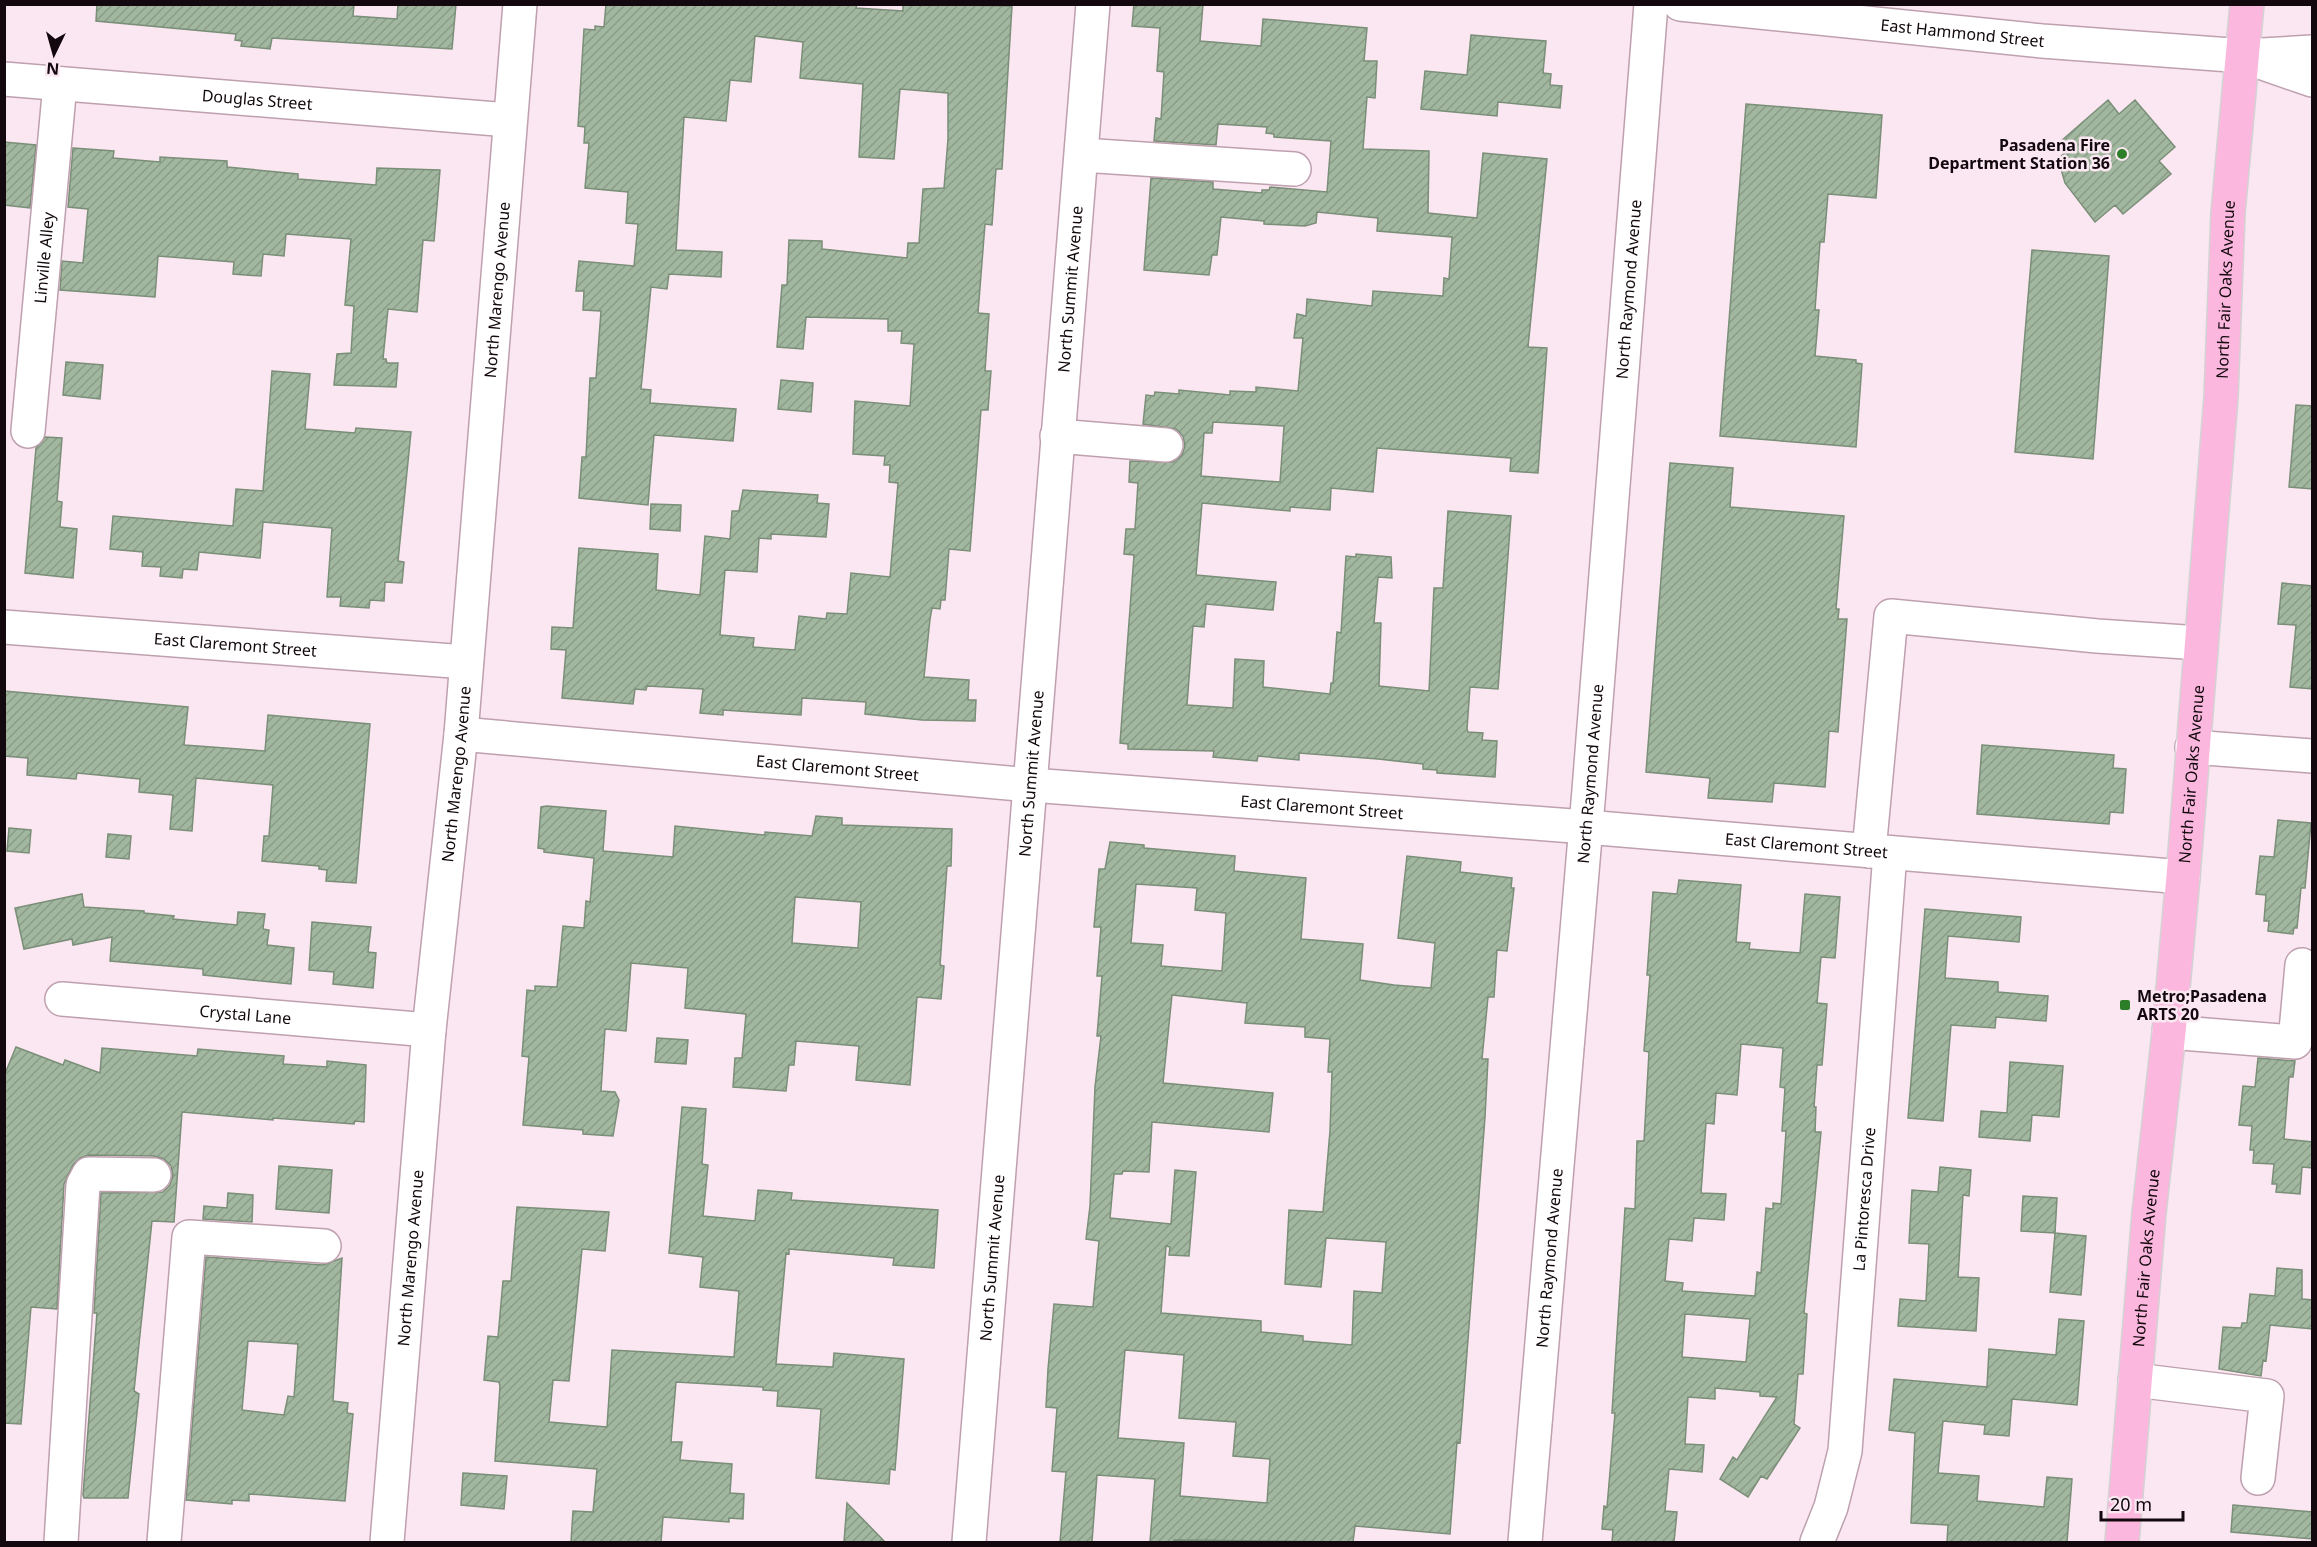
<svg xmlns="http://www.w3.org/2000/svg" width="2317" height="1547" font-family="'Noto Sans',sans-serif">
<defs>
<pattern id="building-hatch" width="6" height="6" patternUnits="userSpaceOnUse" patternTransform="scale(1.5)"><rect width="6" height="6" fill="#a1b79f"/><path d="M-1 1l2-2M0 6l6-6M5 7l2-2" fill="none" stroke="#8a9c88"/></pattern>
</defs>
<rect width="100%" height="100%" fill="#fbe7f1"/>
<path fill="url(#building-hatch)" stroke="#7a8e78" stroke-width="1.5" fill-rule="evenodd" d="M97 4H354L353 16 397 19 398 4H456L452 49 272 38 270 49 241 46 242 41 235 40 236 34 96 21Z
M606 4H857L856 8 903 11V4L1012 6 1002 169H996L992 225 985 224 978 313 989 314 985 371H991L988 410H981L970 551 949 549 945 600H941L940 609 932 608 930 619 924 677 969 680 968 700H976L975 721 922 720 865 714 866 702 802 698 801 715 723 710V715L700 713 703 689 647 686 646 690 635 689 633 704 562 698 566 650 551 649 552 627 573 628 579 548 658 554 656 590 700 595 705 536 730 539 732 511H739L743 490 818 495 817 503 829 504 826 537 771 534V539L759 538 757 572 725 570 720 635 754 638 753 647 795 650 799 616 826 619 827 613 847 614 851 573 890 577 898 483 889 482 890 465H884L885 456 853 454 855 401 910 406 914 344 901 343 902 331H888V319L806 317 803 349 777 347 782 285H787L789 240 822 241V249L907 258 908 243H919L923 189 944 188 948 139V93L900 89 894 159 859 157 863 84 800 78 803 42 755 36 751 82 730 80 726 121 684 117 676 250 722 252 721 277 669 274 667 289 651 287 641 389 651 390 650 403 736 409 733 441 654 435 648 505 579 498 582 457H586L590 378H596L601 311 583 310 584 291H576L579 261 634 266 638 224 626 223 628 192 585 188 589 143H584L585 127 578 126 584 29 595 30V26L604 27Z
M1134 4H1203L1200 41 1261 46 1263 19 1367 28 1364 61H1377L1375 98 1367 97 1363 149 1429 151 1428 213 1477 218 1483 153 1547 159 1528 347 1547 348 1538 473 1510 471 1511 458 1377 448 1373 492 1331 488 1330 510 1290 507V511L1202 503 1196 575 1276 582 1273 610 1206 604 1204 627 1193 626 1187 705 1233 708 1235 659 1264 661 1263 687 1330 694 1331 683H1333L1337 632 1341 633 1346 556 1356 557V554L1391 557 1392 578 1378 577 1374 623H1381L1379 686 1429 691 1434 588H1443L1448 511 1511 516 1498 689 1470 687 1467 729 1468 732 1483 733 1482 740 1497 741 1495 777 1437 773V770L1423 769V764L1378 759 1299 753V760L1258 756 1257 761 1213 757 1214 751 1128 749V744L1120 743 1134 555 1124 554 1126 529H1135L1138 483 1129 482 1130 461 1173 462 1182 455 1185 446 1183 436 1176 429 1143 424 1146 395 1154 396 1155 392 1179 394V390L1230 395V391L1256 392V387L1298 391 1303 338H1294L1297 314 1306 316 1307 299 1372 306 1373 291 1443 296 1444 278 1449 279 1452 237 1377 231 1378 218 1317 212 1316 223 1305 226 1264 224V221L1221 217 1217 255H1212L1209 275 1144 270 1151 178 1213 182V189L1262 193V190H1269L1270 187 1327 192 1331 141 1274 137V134L1266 133 1267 127 1218 124 1216 145 1154 141 1156 118 1161 119 1164 72 1157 71 1160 28 1132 26ZM1213 422 1284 426 1280 482 1201 476 1204 433H1212Z
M1471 35 1546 41 1543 73 1551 74 1550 85 1562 86 1560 108 1498 102 1497 116 1421 109 1425 71 1467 75Z
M2108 100 2119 114 2135 100 2175 147 2159 161 2171 174 2123 214 2115 205 2095 222 2065 183 2058 159 2068 150 2061 141Z
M1746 104 1882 115 1876 198 1828 194 1824 242H1820L1815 310H1819L1815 356 1856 360V363L1862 364 1856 447 1720 436Z
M4 142 36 145 30 208 4 205Z
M73 148 114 151 113 158 160 162V157L227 161V167L298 174V179L376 185 377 168 440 170 434 241 423 240 417 312 388 309 383 359H386L387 363H398L396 387 334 385 337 354 351 353 354 306 345 305 351 239 286 234 284 256 263 254 261 276 233 274 234 262 158 256 155 297 60 290 62 261 83 263 88 209 68 207Z
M2032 250 2109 256 2093 459 2015 452Z
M66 362 103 365 100 399 63 395Z
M272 371 310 374 305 429 355 433 356 428 411 432 398 561 404 562 402 583 385 582 384 601 370 600 369 608 340 606 341 597H327L332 528 263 522 260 558 199 552 197 570 183 569 182 578 160 576 161 567 142 566 143 552 110 549 113 516 233 526 236 489 263 491Z
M781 380 813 383 811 412 778 409Z
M2296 405 2313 406V489L2289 487Z
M45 437 62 438 57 501 62 502 60 527 77 529 73 578 25 573 36 448Z
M1670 463 1733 468 1730 507 1844 516 1836 609H1839L1838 619H1847L1838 732 1829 731 1825 787 1774 783 1772 802 1708 798 1710 778 1646 772Z
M651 504 681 505 680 531 650 529Z
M2282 583 2313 586V689L2290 687 2296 625 2278 624Z
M4 691 188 707 184 745 265 751 268 715 370 724 356 883 326 881 327 870 319 869V866L262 861 264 836H269L273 785 196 778 192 831 170 829 173 795 139 792 140 779 77 773 76 779 27 775 28 758 4 756Z
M1982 745 2114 755 2113 768 2126 769 2123 813 2110 812 2109 824 1977 814Z
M547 806 606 811 603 851 673 857 675 826 765 835V832L812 836 816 816 842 818V825L952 829 951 866H947L940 965 944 966 941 999 917 997 910 1085 856 1080 859 1046 796 1041 794 1065H789L786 1091 733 1087 735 1058H742L746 1014 685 1008 688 968 631 963 626 1031 605 1029 601 1091 615 1092 619 1100 613 1136 583 1134V1130L523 1125 529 1057 522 1056 527 990 535 991V986L557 987 563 926 584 928 586 901 590 902 594 858 544 852V849L538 848 541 807ZM795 897 861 902 858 948 792 943Z
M2278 820 2311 823 2305 888H2301L2297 928H2294L2293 934 2268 931 2269 921H2264L2266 895 2256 894 2260 856 2274 857Z
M9 828 31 830 29 853 7 851Z
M108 834 131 836 129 859 106 857Z
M1110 842 1144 845V848L1235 856 1234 871 1306 878 1301 939 1363 944 1360 980 1394 985 1431 988 1435 943 1398 938 1407 856 1461 862 1460 872 1512 878 1511 888H1514L1507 951 1497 950 1494 997H1488L1482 1059H1488L1485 1117 1463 1405 1460 1443 1457 1442 1450 1534 1355 1526 1353 1542 1174 1540V1542H1150L1155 1479 1097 1475 1092 1542H1060L1066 1472 1052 1471 1057 1408 1046 1407 1048 1369 1054 1304 1093 1307 1099 1241 1086 1239 1090 1206 1095 1087 1101 1036H1097L1102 976H1097L1101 927H1094L1099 869H1105ZM1136 884 1197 888 1195 910 1226 913 1222 971 1161 966 1163 945 1131 943ZM1172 995 1247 1003 1245 1023 1305 1027V1037L1330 1039 1328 1072H1332L1330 1131 1323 1212 1289 1210 1285 1284 1321 1287 1326 1238 1386 1242 1382 1293 1354 1291 1352 1345 1303 1341V1336L1261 1332V1321L1161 1313 1166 1246 1170 1247 1169 1255 1189 1256 1196 1172 1175 1170 1171 1224 1110 1218 1114 1174H1122L1123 1171 1149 1172 1152 1122 1269 1132 1273 1093 1163 1083ZM1125 1350 1184 1355 1179 1418 1236 1422 1233 1456 1270 1459 1267 1503 1180 1496 1184 1443 1118 1438Z
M1679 880 1741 885 1736 942 1750 943 1749 949 1800 953 1805 894 1840 897 1835 958 1821 957 1817 1003 1827 1004 1822 1065H1817L1814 1107H1816L1815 1132H1821L1804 1313 1807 1314 1803 1374H1798L1794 1424 1800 1428 1767 1479 1761 1476 1748 1497 1720 1479 1733 1457 1737 1460 1777 1397 1760 1396V1392L1715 1388V1399L1688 1397 1685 1444 1704 1445 1702 1472 1669 1469 1665 1511 1677 1512 1674 1542H1612L1613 1530 1602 1529 1604 1506 1607 1507 1615 1413H1612L1625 1208 1635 1209 1637 1141H1644L1649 1052 1644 1051 1650 975H1647L1653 892 1677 894ZM1741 1044 1783 1048 1780 1087 1785 1088 1782 1131H1786L1781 1204 1773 1203V1209L1766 1208 1761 1273 1757 1272 1755 1296 1682 1291 1683 1283 1665 1281 1669 1239 1692 1241 1694 1218 1724 1220 1726 1194 1701 1193 1706 1123 1714 1124 1716 1093 1737 1095ZM1685 1314 1750 1319 1746 1362 1682 1357Z
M82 894 84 907 144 911V913L174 916 173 919 237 925 238 912 265 914 263 929 269 930 267 945 294 948 291 984 203 975V969L110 961 112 937 73 945 72 939 24 949 15 908Z
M1925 909 2021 917 2019 942 1948 936 1945 978 1998 982V992L2048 996 2046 1021 1996 1017 1995 1028 1951 1025 1943 1121 1908 1118Z
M312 922 371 927 368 952 376 953 373 988 333 984 334 972 309 970Z
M657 1038 688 1040 686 1064 655 1062Z
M16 1047 63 1065 65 1060 100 1073 102 1048 197 1056 198 1049 284 1056 283 1064 327 1067V1061L366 1065 364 1122 355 1121 354 1124 273 1118V1120L182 1112 174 1222 152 1221 134 1391 139 1394 128 1498H84L83 1495 97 1313H94L101 1193 163 1192 170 1185 173 1175 171 1166 164 1159 154 1156 89 1155 80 1158 73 1165 64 1184 57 1309 31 1307 21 1424 4 1423V1076Z
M2258 1058 2295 1061 2293 1077H2289L2284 1139 2313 1142V1168L2302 1167 2300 1194 2276 1192 2277 1184H2272L2274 1164 2253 1163 2254 1150H2250L2252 1126 2239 1125 2243 1086 2255 1087Z
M2010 1062 2063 1066 2059 1117 2032 1115 2030 1141 1979 1137 1981 1111 2007 1113Z
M682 1107 706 1109 702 1164 708 1165 703 1216 755 1221 758 1190 792 1193 791 1200 938 1210 934 1268 893 1265 894 1258 789 1249V1254L786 1253 776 1364 833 1367 834 1353 904 1359 895 1470 890 1469 889 1484 816 1478 821 1409 777 1406 778 1391 763 1390V1387L676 1382 671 1442H682L680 1460 732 1464 730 1493 744 1494 743 1519 729 1518V1522L663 1517 661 1542H571L573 1511 593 1512 597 1469 495 1461 500 1386 499 1382 484 1380 488 1336 498 1337 503 1281H511L517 1207 609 1212 605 1251 582 1249 569 1381 553 1380 549 1422 607 1427 612 1350 734 1357 739 1291 700 1287 703 1257 669 1253Z
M279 1166 332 1170 329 1213 276 1209Z
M1940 1167 1971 1170 1969 1196 1963 1195 1958 1277 1979 1278 1976 1331 1898 1326 1900 1299 1926 1301 1929 1244 1909 1243 1912 1190 1938 1192Z
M228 1193 253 1195 252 1222 203 1219 204 1206 227 1208Z
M2023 1196 2057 1198 2055 1233 2021 1231Z
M2055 1233 2086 1236 2081 1295 2050 1292Z
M206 1257 323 1265 342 1258 333 1401 348 1403 347 1413 353 1414 345 1501 249 1494V1501L232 1500V1504L186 1500ZM248 1341 298 1344 294 1397 288 1396 284 1415 242 1410Z
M2277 1268 2302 1270V1299L2313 1300V1329L2270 1325 2266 1361 2263 1360 2261 1376 2219 1369 2223 1327 2241 1328 2242 1323H2247L2250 1294 2275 1296Z
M2059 1319 2084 1321 2077 1405 2012 1399 2009 1436 1984 1434 1985 1425 1943 1421 1938 1473 1979 1476 1977 1501 2044 1507 2047 1477 2072 1479 2067 1542H1947L1948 1525 1911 1523 1915 1433 1889 1430 1894 1379 1987 1387 1989 1349 2056 1355Z
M463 1473 507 1476 504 1509 461 1505Z
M847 1503 885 1542H844Z
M2233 1505 2313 1512V1539L2231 1532Z"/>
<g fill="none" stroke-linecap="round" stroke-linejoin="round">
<g stroke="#bea0ae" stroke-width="36">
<g id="minor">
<path id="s1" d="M1680 4 2042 41 2244 56 2312 52"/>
<path d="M2257 61 2312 80"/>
<path id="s2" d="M4 79 509 120"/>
<path d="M1082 155 1294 169"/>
<path id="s3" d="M28 431 60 84"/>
<path d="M1057 436 1166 445"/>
<path id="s4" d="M4 627 466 662"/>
<path id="s5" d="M461 734 1031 785 1586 827 2183 877"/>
<path d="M2192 747 2312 756"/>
<path d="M1869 851 1891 616 2097 636 2200 643"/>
<path id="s6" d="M62 999 429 1030"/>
<path d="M2169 1032 2295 1042 2302 965"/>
<path d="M2135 1380 2267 1396 2258 1478"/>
<path d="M61 1542 83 1185 89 1174 154 1175"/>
<path d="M164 1542 189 1237 324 1246"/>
<path id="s7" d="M387 1542 429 1030 461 734 520 4"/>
<path id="s8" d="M969 1542 1093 4"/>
<path id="s9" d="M1525 1542 1589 790 1651 4"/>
<path id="s10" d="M1817 1542 1831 1507 1845 1451 1890 853"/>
</g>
</g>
<g stroke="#d4d3d3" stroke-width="36">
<g id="major">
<path id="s11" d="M2122 1542 2149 1213 2169 1032 2183 877 2221 397 2228 213 2247 4"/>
</g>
</g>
<use href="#minor" stroke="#fff" stroke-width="33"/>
<use href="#major" stroke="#fbb7dd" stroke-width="33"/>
</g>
<g fill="#2d7e28" stroke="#fbe7f1" stroke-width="2">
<circle cx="2122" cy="154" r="6"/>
<rect x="2119" y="999" width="12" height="12" rx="3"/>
</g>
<g text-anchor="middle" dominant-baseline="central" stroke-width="5" stroke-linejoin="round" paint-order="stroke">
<g font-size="16" fill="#12080d" stroke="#fbe7f1">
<text stroke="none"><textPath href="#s1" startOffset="284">East Hammond Street</textPath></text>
<text stroke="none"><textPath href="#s2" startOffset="254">Douglas Street</textPath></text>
<text stroke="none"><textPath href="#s3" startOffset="174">Linville Alley</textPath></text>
<text stroke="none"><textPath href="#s7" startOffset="1257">North Marengo Avenue</textPath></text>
<text stroke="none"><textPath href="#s8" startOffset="1257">North Summit Avenue</textPath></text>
<text stroke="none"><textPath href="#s9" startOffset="1257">North Raymond Avenue</textPath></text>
<text stroke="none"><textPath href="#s11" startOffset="1257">North Fair Oaks Avenue</textPath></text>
<text stroke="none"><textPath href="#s4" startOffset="232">East Claremont Street</textPath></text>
<text stroke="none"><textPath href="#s5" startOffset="378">East Claremont Street</textPath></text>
<text stroke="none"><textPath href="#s7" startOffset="771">North Marengo Avenue</textPath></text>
<text stroke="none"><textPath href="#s8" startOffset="771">North Summit Avenue</textPath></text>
<text stroke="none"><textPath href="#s9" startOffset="771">North Raymond Avenue</textPath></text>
<text stroke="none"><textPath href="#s11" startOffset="771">North Fair Oaks Avenue</textPath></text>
<text stroke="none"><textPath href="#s5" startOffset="864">East Claremont Street</textPath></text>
<text stroke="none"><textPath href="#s5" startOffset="1350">East Claremont Street</textPath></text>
<text stroke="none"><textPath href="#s6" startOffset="184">Crystal Lane</textPath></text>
<text stroke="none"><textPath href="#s10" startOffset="348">La Pintoresca Drive</textPath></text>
<text stroke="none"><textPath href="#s7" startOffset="285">North Marengo Avenue</textPath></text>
<text stroke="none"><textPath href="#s8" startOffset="285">North Summit Avenue</textPath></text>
<text stroke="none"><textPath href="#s9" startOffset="285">North Raymond Avenue</textPath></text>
<text stroke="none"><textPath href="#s11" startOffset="285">North Fair Oaks Avenue</textPath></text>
</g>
<g font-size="16" font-weight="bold" fill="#12080d" stroke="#fbe7f1" text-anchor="end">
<text x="2110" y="145">Pasadena Fire<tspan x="2110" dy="18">Department Station 36</tspan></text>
<text x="2137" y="996" text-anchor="start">Metro;Pasadena<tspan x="2137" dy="18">ARTS 20</tspan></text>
</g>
</g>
<rect width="2317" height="1547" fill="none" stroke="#12080d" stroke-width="12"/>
<g transform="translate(54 54) rotate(185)" stroke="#fbe7f1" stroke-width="4.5" paint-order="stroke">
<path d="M0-4.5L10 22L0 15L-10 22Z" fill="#12080d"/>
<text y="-9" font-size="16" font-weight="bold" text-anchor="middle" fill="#12080d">N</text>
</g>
<path d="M2101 1511v9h82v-9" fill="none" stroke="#12080d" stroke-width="3"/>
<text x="2110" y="1511" font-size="18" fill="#12080d" stroke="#fbe7f1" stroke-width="4.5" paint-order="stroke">20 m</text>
</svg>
